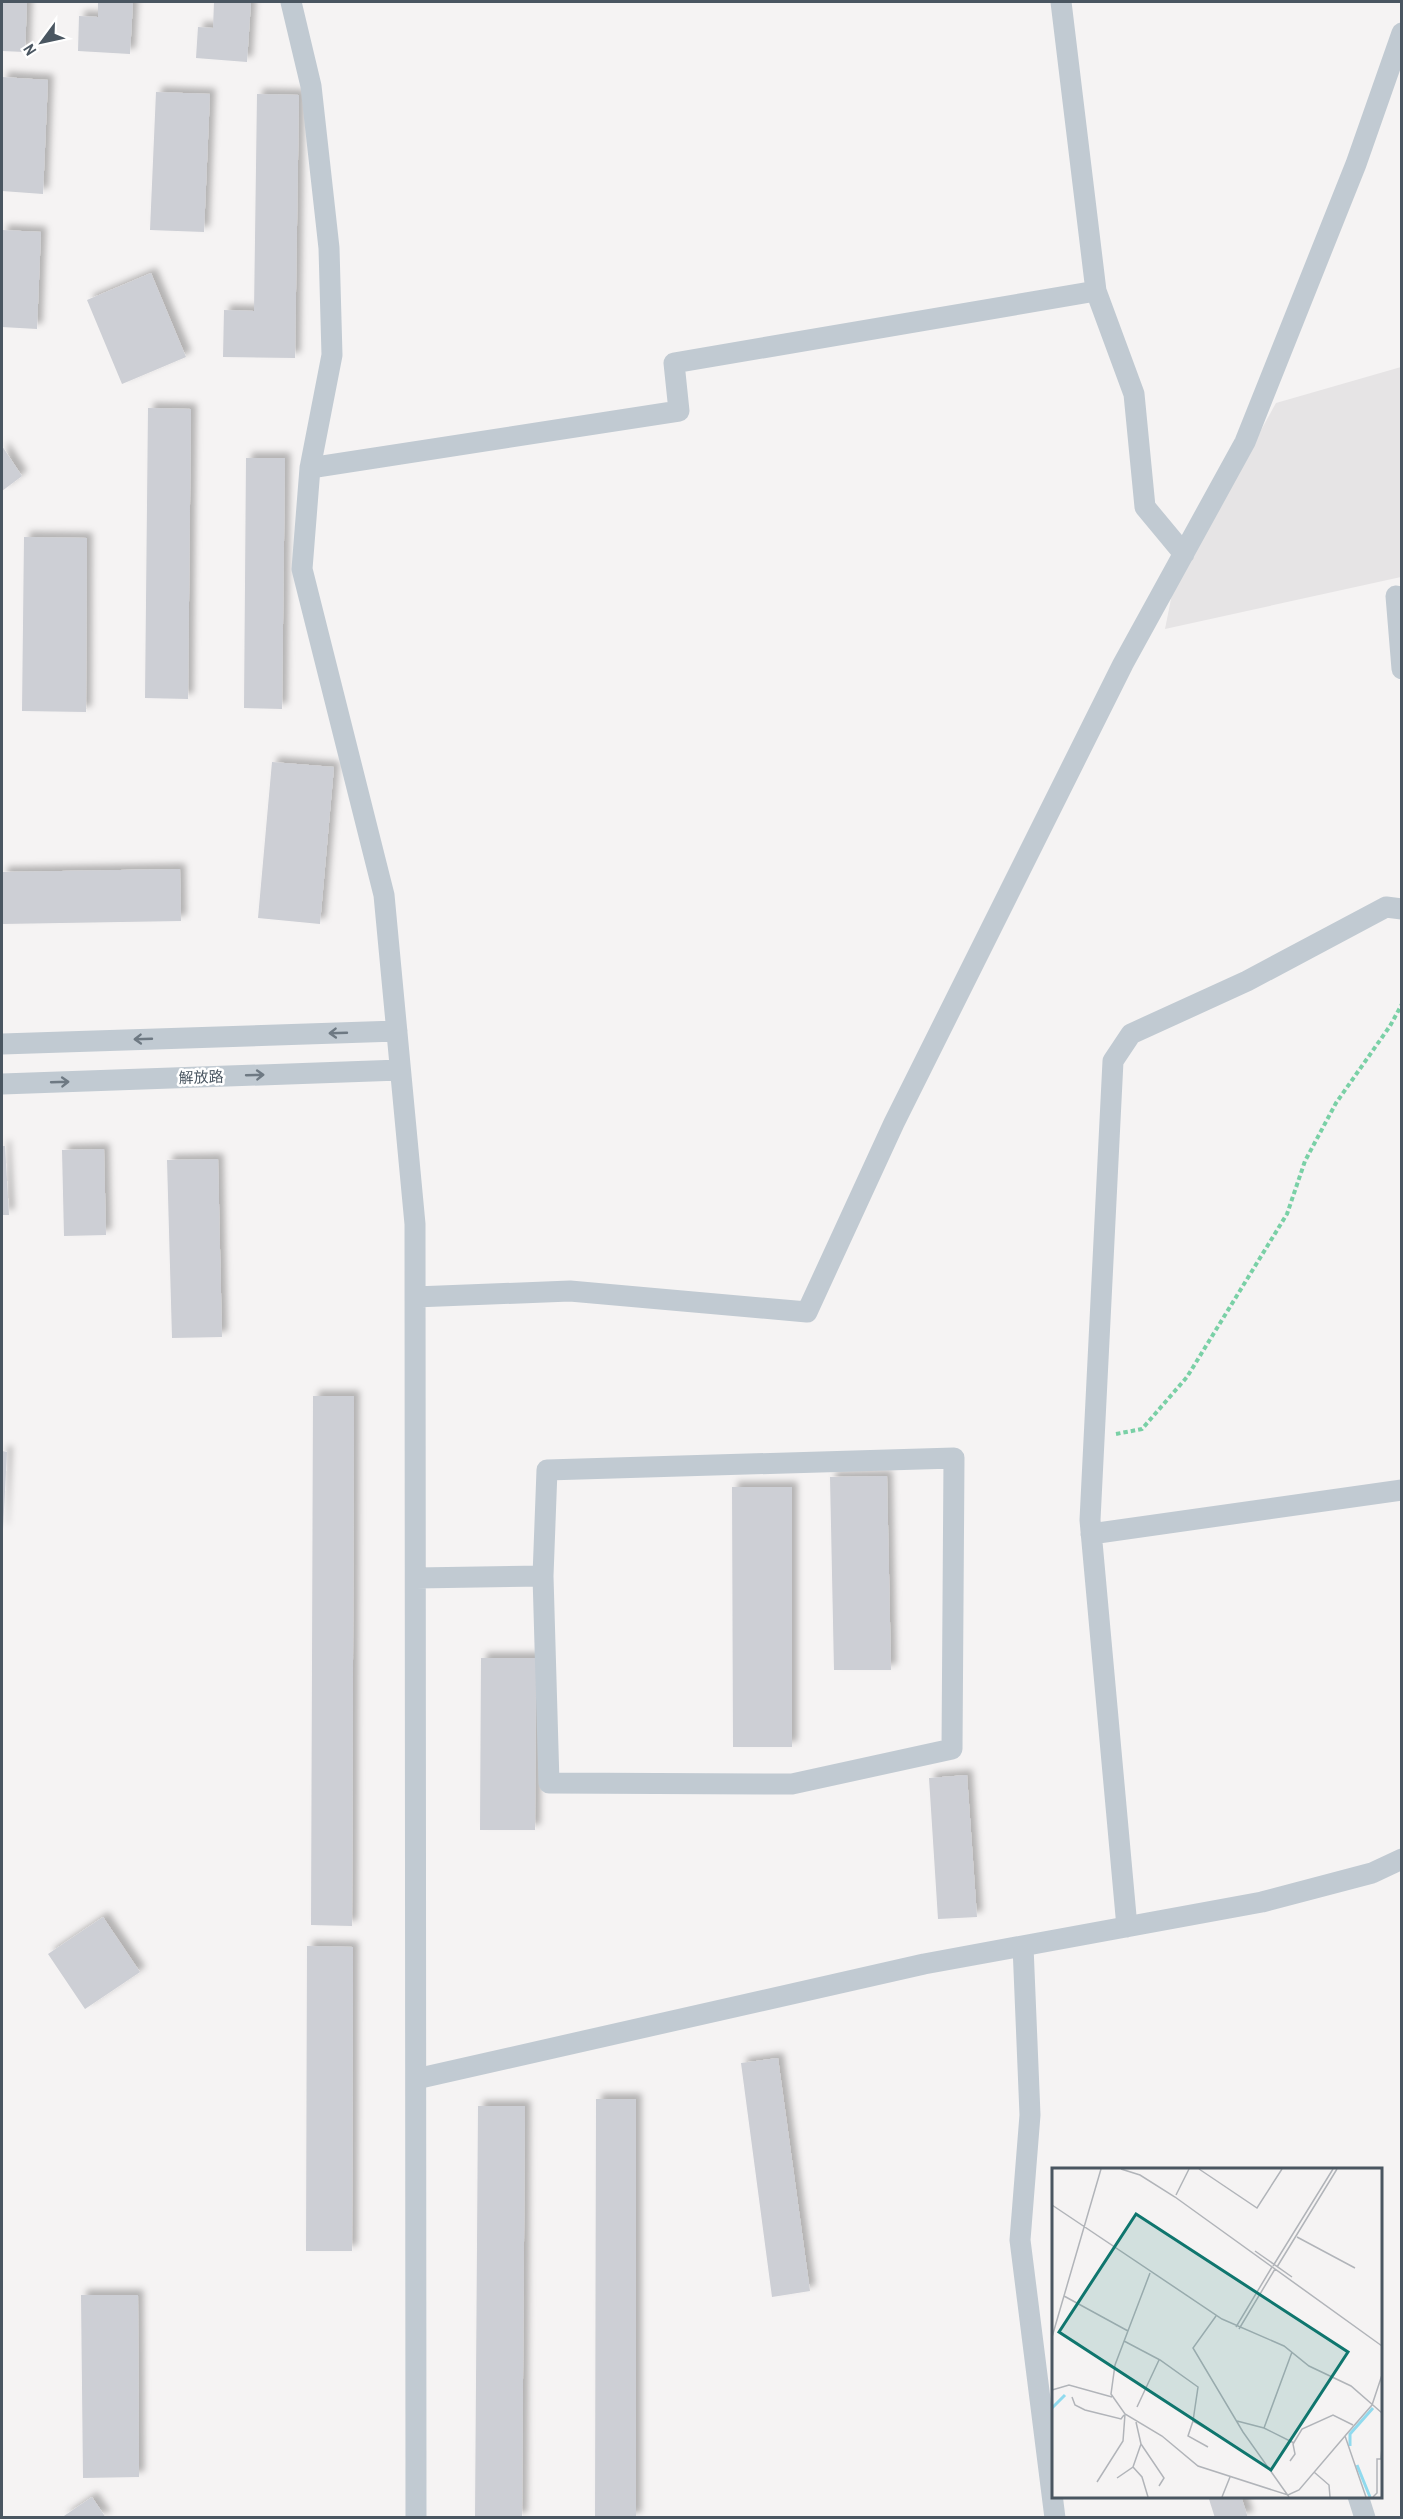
<svg xmlns="http://www.w3.org/2000/svg" width="1403" height="2519" font-family="'Archivo Narrow','Noto Sans SC',sans-serif">
<defs>
<filter id="shadow"><feDropShadow dx="5.5" dy="-5.5" stdDeviation="3" flood-color="#0004"/></filter>
</defs>
<rect width="100%" height="100%" fill="#f5f3f3"/>
<path fill="#e6e4e5" d="M1401 367V577L1165 629 1173 589 1276 403Z"/>
<path fill="#cdcfd5" filter="url(#shadow)" d="M2 2H27L25 52 2 51Z
M98 2H133L130 54 78 51 79 16 98 17Z
M214 2H251L247 62 196 58 198 27 213 28Z
M2 77 48 80 43 194 2 191Z
M156 92 210 94 204 232 150 230Z
M257 94 299 95 295 358 223 357 224 310 254 311Z
M2 230 41 232 37 329 2 327Z
M151 273 186 357 122 384 87 300Z
M148 408 191 409 188 699 145 698Z
M2 446 22 476 2 491Z
M246 458H285L282 709 244 708Z
M24 537 87 538 86 712 22 711Z
M272 762 334 767 320 924 258 918Z
M180 869 181 921 2 924V872Z
M2 1146H5L9 1215H2Z
M104 1149 106 1235 64 1236 62 1150Z
M218 1159 222 1337 172 1338 167 1160Z
M313 1396H354L352 1926 311 1925Z
M2 1451 7 1452 3 1530H2Z
M887 1476 891 1670H834L830 1477Z
M732 1487H792V1747H733Z
M481 1658H536L535 1830H480Z
M967 1775 977 1917 938 1919 929 1778Z
M103 1917 140 1972 85 2009 48 1954Z
M307 1946 353 1947 352 2251H306Z
M778 2058 810 2291 772 2297 741 2063Z
M596 2099H636V2518H595Z
M478 2106H525L522 2518H475Z
M81 2295H138L139 2477 83 2478Z
M1208 2496H1241L1248 2518H1215Z
M92 2497 106 2518H61Z"/>
<g fill="none" stroke-linecap="round" stroke-linejoin="round">
<path stroke="#7ad0a6" stroke-width="4" stroke-dasharray="4.5 3" stroke-linecap="butt" d="M1116 1434 1142 1429 1187 1377 1287 1214 1305 1161 1336 1103 1390 1026 1402 1004"/>
<path stroke="#c1cad2" stroke-width="21" d="M291 2 311 86 329 248 332 355 310 468 302 569 384 895 415 1224 416 2518
M1061 2 1096 291 1134 394 1145 507 1184 554
M310 468 679 411 674 363 1096 291
M1396 596 1402 669
M2 1044 397 1031
M2 1084 400 1070
M415 1297 570 1291 807 1312 894 1123 1123 664 1245 442 1356 164 1402 33
M1091 1534 1402 1490
M416 1578 543 1576 547 1470 954 1458 952 1749 792 1784 549 1783 543 1576
M1127 1927 1090 1520 1113 1061 1131 1034 1247 981 1386 907 1402 909
M1023 1946 1030 2115 1020 2240 1055 2518
M416 2079 924 1964 1262 1902 1372 1873 1402 1859
M1358 2496 1365 2518"/>
</g>
<defs><path id="oneway-shaft" d="M-6 0H5M1.5-3L5.5 0L1.5 3" fill="none" stroke-width="1.6" stroke-linecap="round" stroke-linejoin="round" transform="scale(1.5)"/></defs>
<g stroke="#6e7983">
<use href="#oneway-shaft" transform="translate(338 1033) rotate(178)"/>
<use href="#oneway-shaft" transform="translate(143 1039) rotate(178)"/>
<use href="#oneway-shaft" transform="translate(255 1075) rotate(-2)"/>
<use href="#oneway-shaft" transform="translate(60 1082) rotate(-2)"/>
</g>
<g text-anchor="middle" dominant-baseline="central" stroke-width="5" stroke-linejoin="round" paint-order="stroke">
<g font-size="15" fill="#4a5661" stroke="#fff">
<text transform="translate(201 1077) rotate(-2)">解放路</text>
</g>
</g>
<g transform="translate(1052 2168)">
<rect width="330" height="330" fill="#f5f3f3"/>
<path fill="none" stroke="#90daee" stroke-width="3" d="M0 240 13 227M298 278V266L321 240M305 297 318 329"/>
<path fill="none" stroke="#b1b4b9" stroke-width="1.5" d="M69 1 88 7 123 29 330 178M147 1 205 40 230 1M124 27 137 1M0 37 170 151 232 178 257 198 299 218 330 245M245 69 303 100M203 83 240 109M221 98 281 1M225 99 285 1M98 105 63 197 59 226 73 246 110 268 146 298 236 327 247 322 293 268M12 128 76 163M164 148 141 180 191 264 237 329M184 159 220 99M187 161 223 101M0 169 49 1M72 173 108 192 146 219 141 253 169 269M0 222 17 217 60 229M20 229 23 237 33 242 69 251 72 247M85 239 107 192M141 253 136 268 156 279M185 253 212 260 242 275M212 260 240 184M89 276 112 310 107 318M238 293 243 286 241 276 250 261 281 247 301 257M81 299 90 309 96 329M262 304 277 317 278 329M65 310 81 299 89 276 84 254M45 314 71 273 73 246M170 329 178 309M314 329 293 268 320 237 330 207M321 329 325 325V291H329L330 279"/>
<path fill="#0f766e" fill-opacity="0.15" stroke="#0f766e" stroke-width="3" d="M84 46 296 184 219 302 7 164Z"/>
<rect width="330" height="330" fill="none" stroke="#4a5661" stroke-width="3"/>
</g>
<rect width="1403" height="2519" fill="none" stroke="#4a5661" stroke-width="6"/>
<g transform="translate(42 42) rotate(237)" stroke="#ffffff" stroke-width="4.5" paint-order="stroke">
<path d="M0-4.5L10 22L0 15L-10 22Z" fill="#4a5661"/>
<text y="-9" font-size="16" font-weight="bold" text-anchor="middle" fill="#4a5661">N</text>
</g>
</svg>
